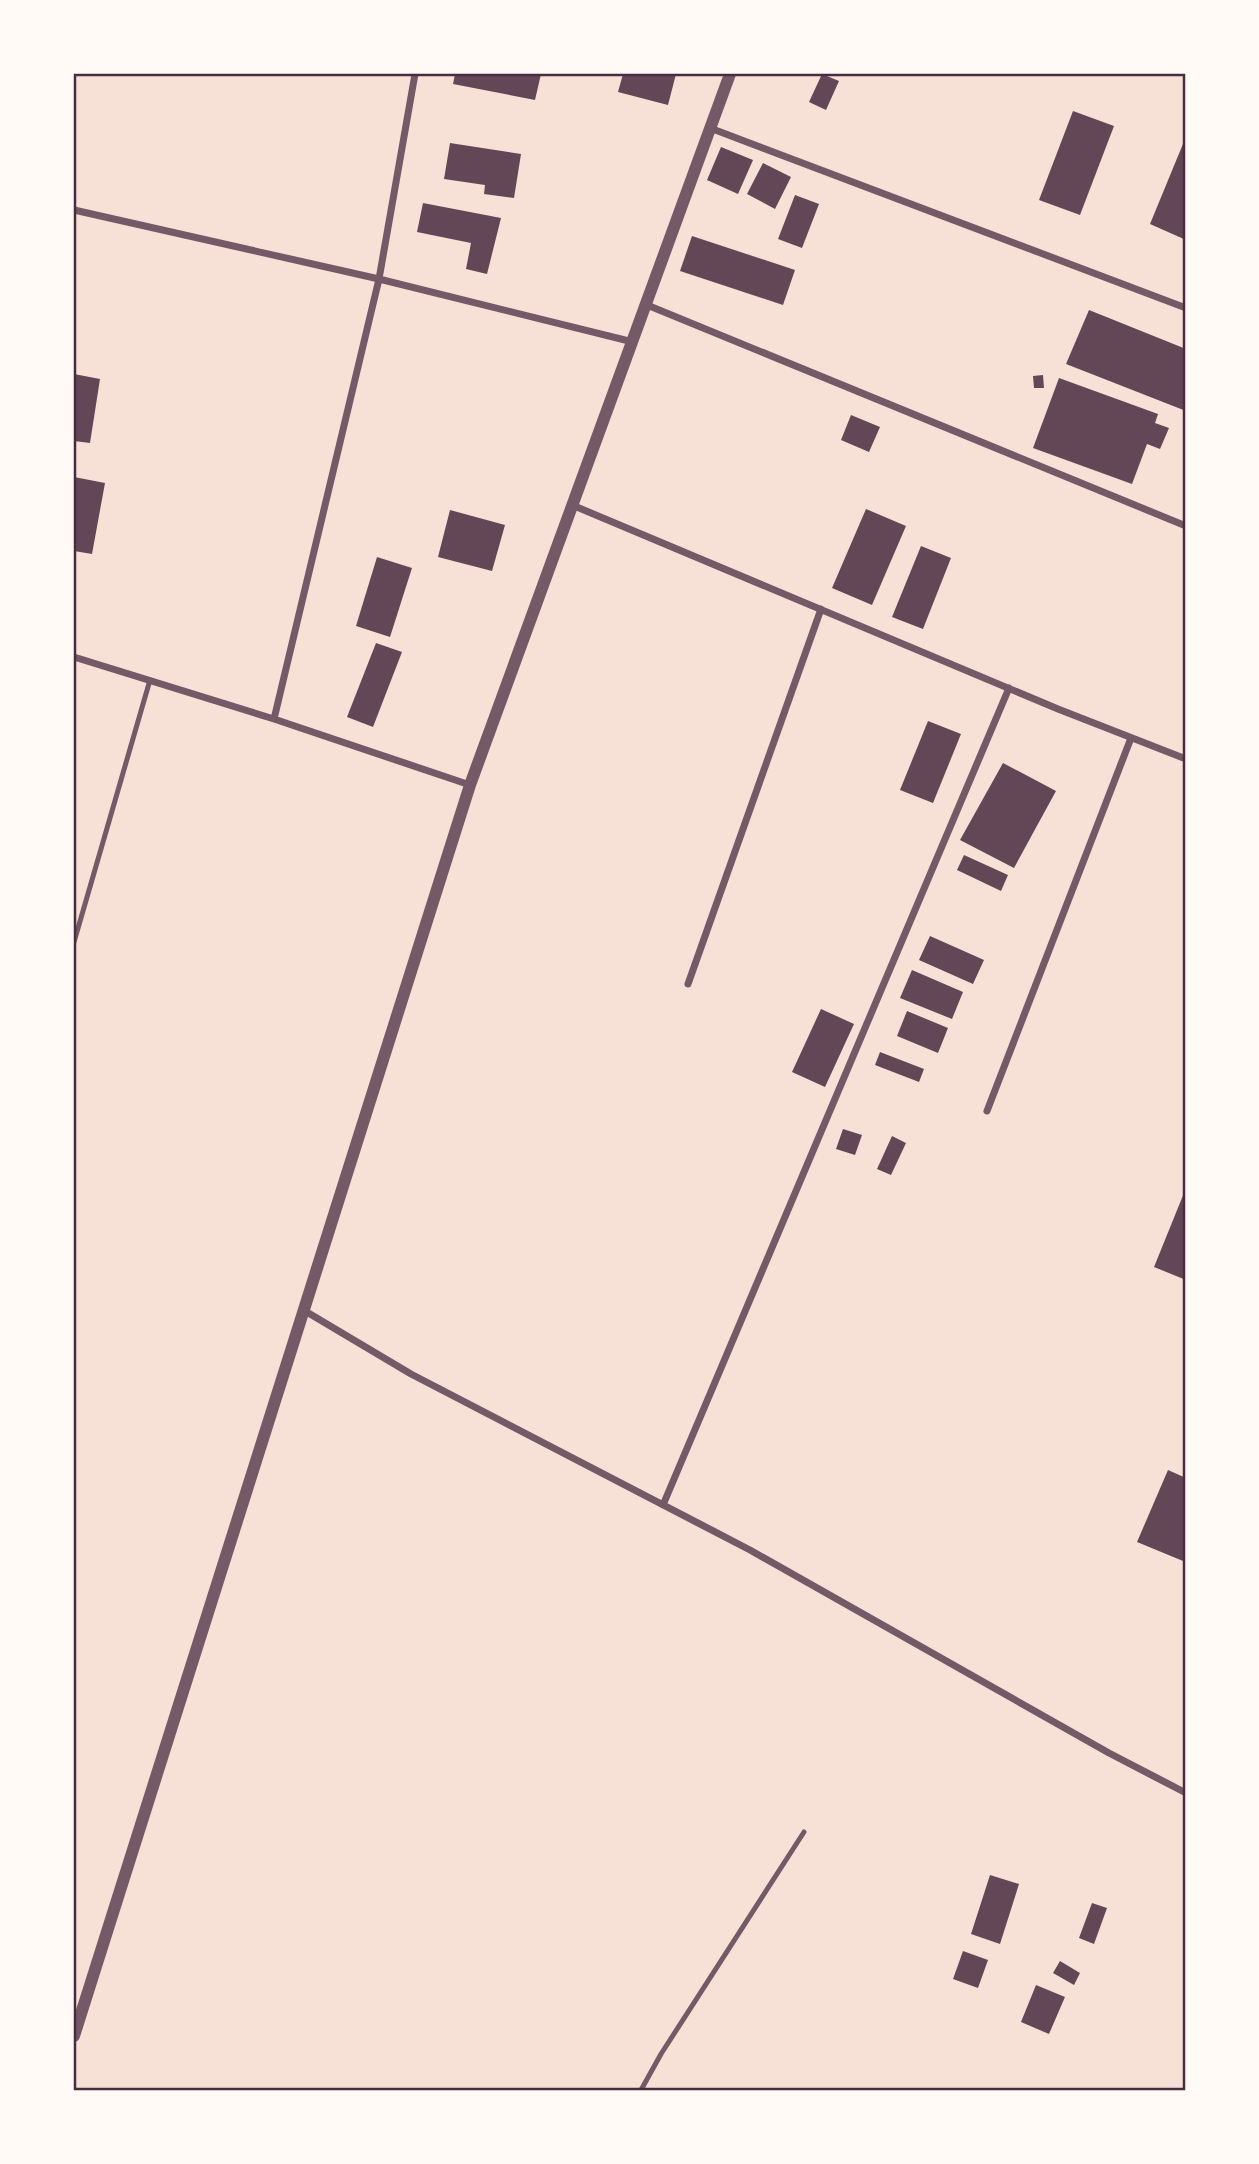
<svg xmlns="http://www.w3.org/2000/svg" width="1259" height="2164" font-family="Barlow,sans-serif">
<rect width="100%" height="100%" fill="#f7e1d7"/>
<path fill="#644757" d="M455 74H541L535 100 453 84Z
M623 74H676L668 105 618 92Z
M822 74 839 81 826 110 809 102Z
M1073 111 1114 126 1080 215 1039 200Z
M1185 139H1186V240L1150 224Z
M450 143 521 154 514 198 484 194 485 185 444 179Z
M721 147 753 160 738 194 707 180Z
M763 163 791 177 775 209 747 194Z
M795 195 819 204 802 248 778 239Z
M423 203 501 218 487 274 466 269 471 243 417 232Z
M692 236 795 270 783 305 680 271Z
M1089 310 1186 349V411L1066 364Z
M74 374 100 379 90 443 74 441Z
M1043 375 1044 388H1034L1033 376Z
M1059 378 1158 414 1155 423 1169 428 1160 449 1147 444 1132 484 1033 448Z
M851 415 880 427 869 452 841 440Z
M74 477 105 483 92 554 74 551Z
M866 509 906 526 872 605 832 588Z
M450 510 505 525 492 571 438 557Z
M921 546 951 558 923 629 892 617Z
M377 557 412 568 390 637 356 626Z
M376 643 402 652 373 727 347 717Z
M928 721 961 734 933 803 900 790Z
M1003 763 1056 791 1014 868 960 840Z
M964 855 1008 875 1001 891 957 870Z
M930 936 984 960 973 984 919 960Z
M912 970 963 992 952 1019 900 998Z
M821 1009 854 1024 825 1087 792 1072Z
M907 1011 948 1028 938 1053 897 1036Z
M880 1052 924 1069 919 1082 875 1065Z
M843 1129 862 1135 855 1155 836 1149Z
M892 1136 906 1143 891 1175 877 1169Z
M1186 1188V1247L1183 1254 1186 1256V1280L1154 1267Z
M1168 1470 1186 1478V1554L1183 1561 1137 1542Z
M990 1875 1019 1884 1000 1944 971 1934Z
M1092 1903 1107 1908 1094 1944 1079 1938Z
M963 1951 988 1960 978 1988 953 1979Z
M1060 1961 1080 1973 1074 1985 1053 1973Z
M1036 1985 1065 1997 1049 2034 1021 2022Z"/>
<g fill="none" stroke-linecap="round" stroke-linejoin="round">
<path stroke="#755966" stroke-width="5" d="M74 942 150 680
M641 2090 661 2054 804 1832"/>
<path stroke="#755966" stroke-width="7" d="M710 128 1186 308
M74 210 379 279 633 342
M647 305 1186 526
M572 505 1058 709 1186 759
M74 657 274 719 470 785
M274 719 379 279 415 74
M688 984 821 609
M987 1111 1131 738
M305 1311 411 1374 750 1550 1109 1753 1186 1793
M663 1505 1009 688"/>
<path stroke="#755966" stroke-width="12" d="M74 2036 470 785 730 74"/>
</g>
<rect width="1259" height="2164" fill="none" stroke="#fffaf5" stroke-width="150"/>
<rect x="75" y="75" width="1109" height="2014" fill="none" stroke="#4a2c40" stroke-width="2.5"/>
</svg>
